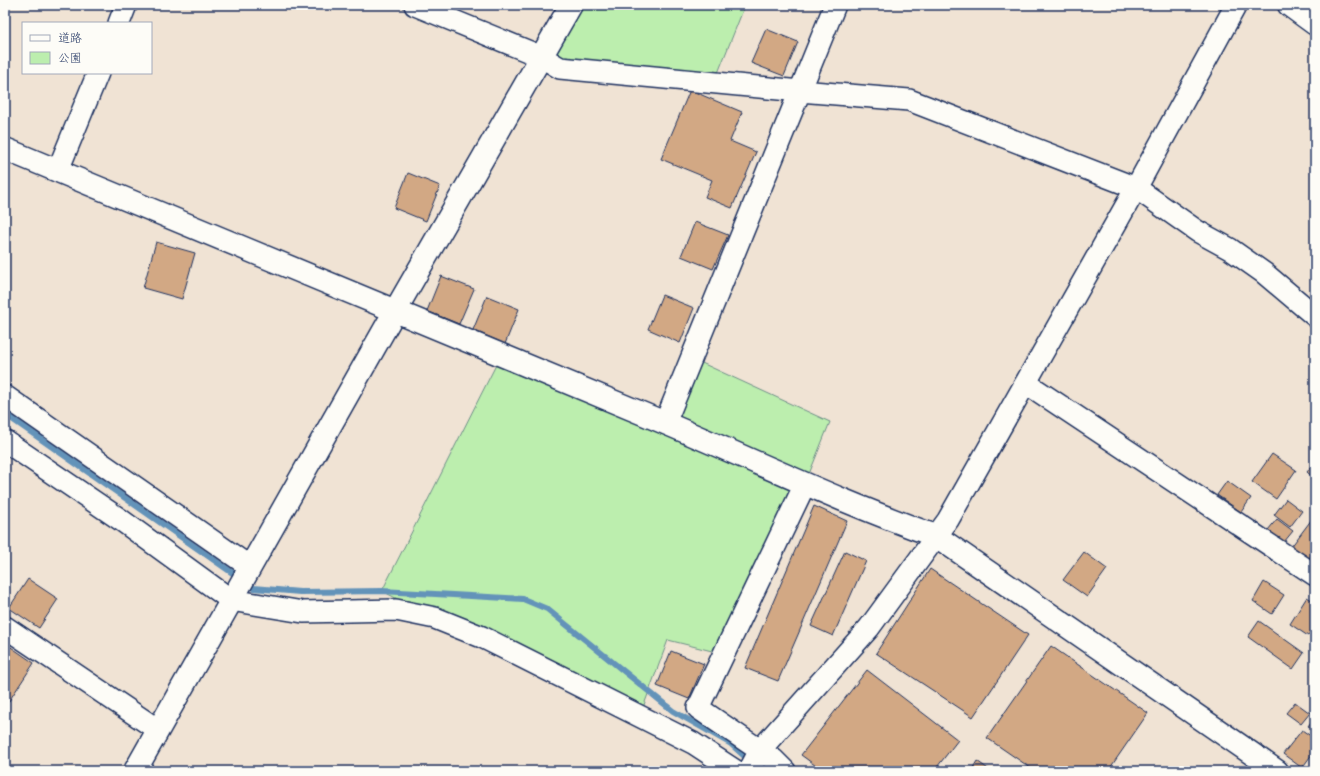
<svg xmlns="http://www.w3.org/2000/svg" width="1320" height="776" font-family="'Gochi Hand','Klee One',sans-serif">
<rect width="100%" height="100%" fill="#f0e3d4"/>
<filter id="ink" filterUnits="userSpaceOnUse"><feTurbulence type="fractalNoise" baseFrequency=".025" numOctaves="2"/><feDisplacementMap in="SourceGraphic" scale="8" xChannelSelector="R" yChannelSelector="G"/><feConvolveMatrix kernelMatrix="1 2 1 2 8 2 1 2 1" color-interpolation-filters="sRGB"/></filter>
<g filter="url(#ink)">
<path fill="#bceeae" stroke="#6c8e86" d="M573 5H745L714 83 545 59Z
M501 355 665 423 691 358 830 422 805 484 724 654 668 640 641 713 435 618 382 591Z"/>
<g fill="none" stroke-linecap="round" stroke-linejoin="round">
<path stroke="#6493b9" stroke-width="6" d="M5 414 254 588 300 592 382 591 523 599 547 609 673 711 731 744 761 771"/>
</g>
<path fill="#d2a884" stroke="#1b2f5e" d="M766 29 798 42 784 76 751 63Z
M690 90 742 112 730 141 756 152 732 208 705 197 712 180 661 159Z
M408 173 440 186 426 221 394 208Z
M695 222 728 235 713 269 681 256Z
M156 242 195 253 182 299 143 288Z
M441 276 474 289 459 324 427 311Z
M662 295 694 308 680 343 648 329Z
M487 296 519 309 505 344 473 330Z
M1272 454 1296 470 1276 499 1252 482Z
M1315 462V479L1307 472Z
M1227 481 1251 498 1241 512 1217 495Z
M1286 499 1302 511 1290 527 1274 515Z
M814 506 847 521 778 681 745 668Z
M1277 519 1293 531 1284 542 1268 530Z
M1312 519 1315 521V550L1308 560 1291 547Z
M845 551 866 561 833 636 811 626Z
M1084 552 1107 569 1087 597 1063 580Z
M930 569 1028 635 973 717 876 653Z
M28 579 58 599 39 628 9 608Z
M1264 582 1284 595 1272 614 1253 601Z
M1307 597 1315 602V625L1308 636 1290 624Z
M1259 621 1304 653 1293 669 1248 637Z
M5 643 34 663 5 707Z
M1051 646 1148 713 1108 771H1035L987 738Z
M671 651 704 664 689 699 657 686Z
M867 670 958 740 934 771H823L801 755Z
M1295 702 1310 713 1301 724 1286 713Z
M1315 717V731L1308 726Z
M1302 730 1315 739V750L1302 768 1283 754Z
M977 761 991 771H971Z"/>
<g fill="none" stroke-linecap="round" stroke-linejoin="round">
<g stroke="#1b2f5e" stroke-width="24">
<path id="street" d="M415 5 542 57 560 68 800 91 909 100 1136 188 1197 231 1230 249 1264 273 1315 316
M119 23 126 5
M58 170 98 73
M1026 383 1315 575
M5 396 250 567
M665 423 835 5
M5 441 121 520 231 600 303 612 396 610 435 618 482 637 693 743 736 771
M5 627 158 730
M749 771 760 750 869 628 948 520 1136 188 1236 5
M785 771 774 760 698 708 805 484"/>
</g>
<g stroke="#1b2f5e" stroke-width="25">
<path id="secondary" d="M1289 5 1315 24
M5 149C219 236 432 326 646 415 743 455 837 501 936 536L1277 771
M135 771 395 311 571 5"/>
</g>
<use href="#street" stroke="#fdfcf7" stroke-width="21"/>
<use href="#secondary" stroke="#fdfcf7" stroke-width="22"/>
</g>
</g>
<rect width="1320" height="776" fill="none" stroke="#fdfcf7" stroke-width="20"/>
<rect x="10" y="10" width="1300" height="756" fill="none" stroke="#1b2f5e" stroke-width="1.5" filter="url(#ink)"/>
<rect x="22" y="22" width="130" height="52" fill="#fdfcf7" stroke="#a3aaba"/>
<rect x="30" y="35" width="20" height="6" fill="#fdfcf7" stroke="#a3aaba"/>
<text x="58" y="42" font-size="12" fill="#1b2f5e">道路</text>
<rect x="30" y="52" width="20" height="12" fill="#bceeae" stroke="#a3aaba"/>
<text x="58" y="62" font-size="12" fill="#1b2f5e">公園</text>
</svg>
